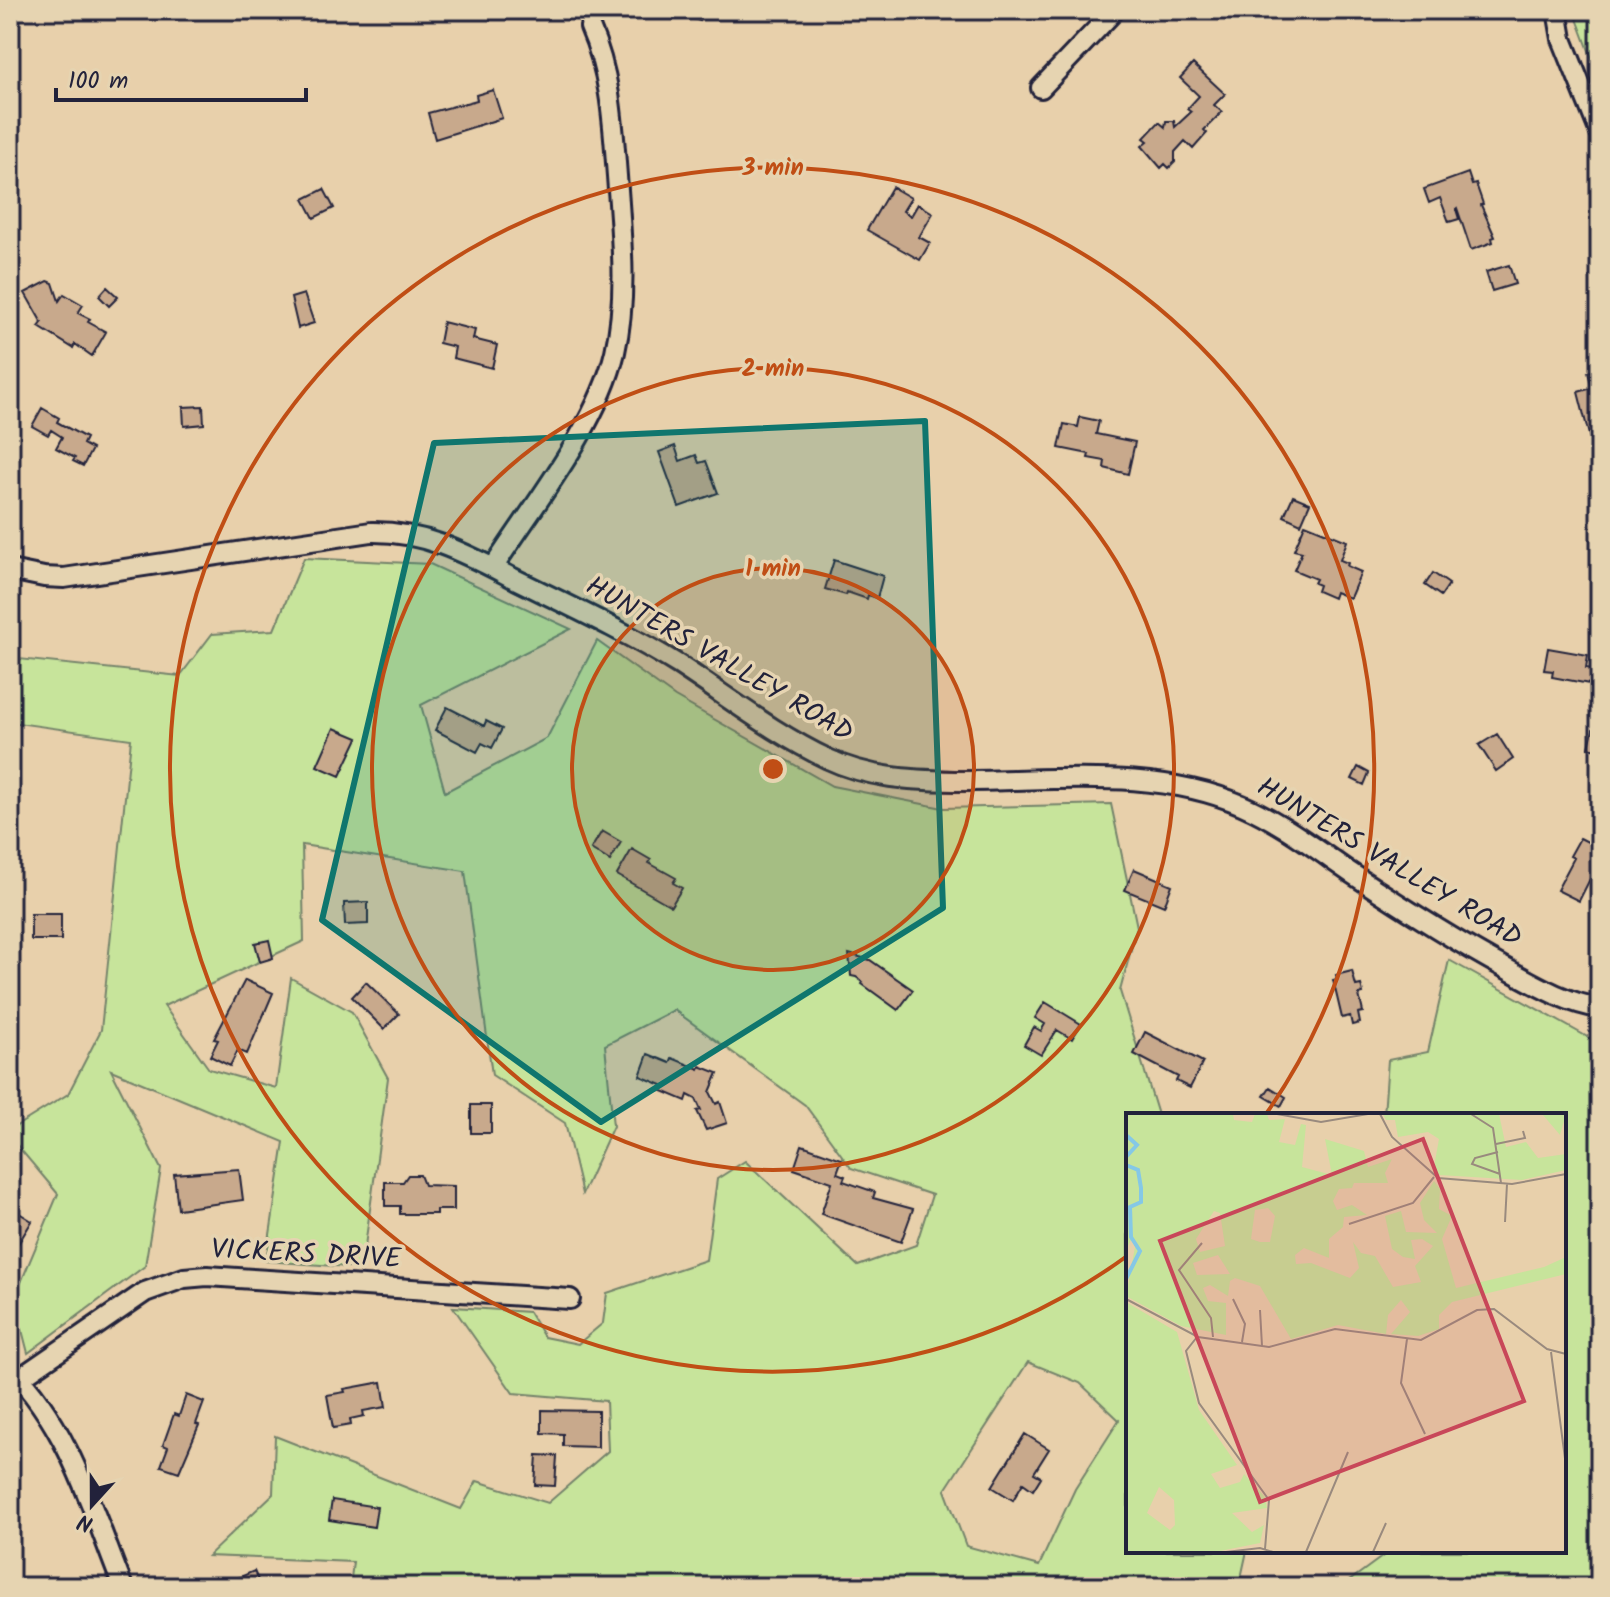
<svg xmlns="http://www.w3.org/2000/svg" width="1610" height="1597" font-family="Kalam,sans-serif">
<rect width="100%" height="100%" fill="#e8d0ab"/>
<filter id="ink" filterUnits="userSpaceOnUse"><feTurbulence type="fractalNoise" baseFrequency=".0125" numOctaves="2"/><feDisplacementMap in="SourceGraphic" scale="16" xChannelSelector="R" yChannelSelector="G"/><feConvolveMatrix kernelMatrix="1 2 1 2 8 2 1 2 1" color-interpolation-filters="sRGB"/></filter>
<g filter="url(#ink)">
<path fill="#c7e49b" stroke="#74836b" stroke-width="2" fill-rule="evenodd" d="M1577 10H1600V80L1576 16Z
M304 558 430 564 571 629 421 705 445 792 547 738 597 641 675 697 832 786 943 808 1111 804 1137 927 1120 991 1158 1115H1128V1551H1247L1239 1587H350L353 1562 208 1556 273 1494 275 1436 461 1509 477 1481 548 1503 608 1451 606 1401 513 1393 453 1307 529 1312 544 1337 578 1344 603 1323 607 1293 706 1260 717 1179 745 1161 858 1266 916 1245 932 1195 851 1168 805 1105 674 1010 605 1045 613 1126 582 1194 565 1123 492 1075 465 871 302 845 304 941 164 1006 209 1069 276 1088 291 978 352 1012 388 1078 362 1268 266 1261 284 1142 111 1070 161 1169 145 1266 28 1353 14 1299 58 1194 10 1137V1130L68 1094 101 1030 131 739 10 722V658L180 676 212 634 274 630ZM1028 1362 1080 1383 1119 1420 1075 1489 1039 1566 966 1546 945 1490Z
M1449 960 1600 1044V1587H1341L1390 1551H1564V1115H1384L1388 1060 1428 1052Z"/>
<path fill="#c8a98c" stroke="#22223b" stroke-width="2" d="M678 10H703L700 21 677 14Z
M1193 64 1225 94 1214 105 1222 112 1204 130 1207 133 1193 149 1185 141 1175 152V162L1169 168 1165 164 1161 168 1142 146 1148 141 1144 138 1159 122 1165 127 1166 121H1174L1175 127 1191 112 1187 109 1199 96 1180 78Z
M493 90 502 118 435 139 428 113 477 100 476 95Z
M1468 173 1472 185 1476 184 1483 204 1481 205 1495 237 1492 238 1493 242 1471 250 1457 208 1456 209 1459 219 1449 222 1440 198 1429 203 1424 189Z
M892 187 911 198 903 211 911 216 918 204 933 213 919 237 930 243 920 260 867 230Z
M324 189 334 208 314 218 304 199Z
M1509 265 1515 284 1492 291 1486 272Z
M48 281 53 283 59 301 64 294 83 305 78 313 90 319 88 322 106 332 92 356 75 344 73 348 39 327 42 323 25 293Z
M107 287 118 297 109 306 99 296Z
M304 294 314 323 298 328 291 298Z
M443 322 475 330 473 339 497 345 492 368 453 358 455 347 439 343Z
M1600 369V440L1591 443 1578 392 1592 388 1588 372Z
M203 406 204 424 184 426 183 407Z
M42 408 59 418 57 422 86 438 83 444 92 449 83 466 73 461 75 458 56 448 62 437 51 430 48 435 32 426Z
M1080 417 1099 421 1096 434 1135 442 1128 474 1104 468 1105 461 1088 458 1089 454 1059 448 1064 424 1078 427Z
M675 446 680 461 696 455 699 463 706 461 718 493 679 507 659 452Z
M1293 496 1310 503 1301 524 1284 516Z
M1305 524 1347 541 1340 560 1348 563 1347 566 1361 572 1350 598 1335 592 1333 598 1317 591 1319 585 1314 583 1316 579 1294 570 1302 552 1294 550Z
M834 560 883 576 877 598 868 595 867 599 847 592 846 595 825 589Z
M1433 573 1449 584 1441 596 1425 585Z
M1548 648 1588 655 1586 668 1600 670V686L1552 677 1553 671 1544 670Z
M447 707 484 726 486 721 502 729 492 748 482 743 477 752 435 730Z
M334 728 358 738 340 776 317 766Z
M1593 729 1600 731V751L1589 748Z
M1497 734 1513 759 1496 771 1479 745Z
M1358 767 1369 773 1364 785 1352 779Z
M602 831 621 842 610 861 591 849Z
M1580 838 1600 848V859L1579 901 1557 890 1574 858 1570 856Z
M632 849 651 860 649 863 676 878 673 883 682 888 671 906 617 875Z
M1134 869 1172 885 1164 906 1125 890Z
M368 902V924L345 925 344 903Z
M31 914H61V940H31Z
M269 940 273 958 260 962 255 943Z
M849 954 870 960 913 990 898 1010 862 984 863 982 856 977 851 976Z
M1352 971 1356 986 1361 985 1363 994 1359 995 1363 1012 1358 1013 1360 1023 1352 1025 1350 1016 1342 1018 1333 980 1337 979 1336 975Z
M245 980 273 993 247 1054 238 1050 230 1066 210 1056 218 1040 214 1039Z
M366 982 399 1014 384 1029 352 997Z
M1045 1002 1081 1024 1072 1039 1057 1030 1041 1055 1024 1045 1034 1027 1041 1031 1045 1024 1035 1018Z
M1145 1032 1203 1062 1190 1088 1176 1081 1178 1077 1134 1054Z
M648 1054 670 1063 672 1058 699 1069 700 1066 718 1073 710 1092 716 1104 720 1102 727 1123 706 1130 697 1111 701 1110 696 1099 688 1095 686 1101 660 1090 662 1085 640 1076Z
M1270 1087 1286 1097 1281 1106 1264 1096Z
M471 1105H491V1133H471Z
M802 1145 842 1159 837 1173 845 1176 843 1181 875 1192 873 1198 913 1209 901 1242 821 1214 832 1182 794 1169Z
M239 1169 243 1200 178 1209 174 1174Z
M408 1175H420L424 1185 454 1186V1210H436V1214H400V1206H385V1182H403Z
M11 1208 32 1221 15 1249 10 1246Z
M382 1382 386 1407 363 1411 364 1416 350 1419 351 1425 333 1428 327 1395 345 1392 344 1389Z
M186 1395 204 1402 196 1424 199 1425 179 1472 161 1466 168 1447 163 1445 174 1414 179 1416Z
M542 1410 598 1411V1447L563 1446V1434L542 1433Z
M1025 1434 1049 1449 1034 1473 1041 1477 1033 1490 1023 1483 1013 1500 992 1487Z
M537 1455 557 1456 555 1486 535 1485Z
M332 1500 377 1507 374 1527 329 1520Z
M254 1571 261 1587H233L231 1581Z"/>
<g fill="none" stroke-linecap="round" stroke-linejoin="round">
<g stroke="#22223b" stroke-width="24">
<path id="minor" d="M1557 10 1562 39 1600 133
M1041 88 1115 10
M493 568C534 504 598 425 615 352 628 295 621 234 617 176 613 124 611 75 590 27
M10 570 44 577 64 578 371 532C426 531 470 556 517 580 572 607 628 633 679 665 728 697 775 734 828 759 868 778 911 780 954 781 1050 782 1151 766 1242 805 1281 822 1316 849 1351 873 1402 907 1453 940 1507 969 1536 985 1566 1003 1600 1008
M10 1368C69 1426 93 1512 123 1587
M20 1378 145 1292 184 1278 207 1276 570 1299"/>
</g>
<use href="#minor" stroke="#e6d4b1" stroke-width="18"/>
</g>
</g>
<path fill="#0f766e" fill-opacity="0.2" stroke="#0f766e" stroke-width="6" stroke-linejoin="round" d="M925 421 943 908 601 1122 322 920 434 443Z"/>
<circle cx="773" cy="769" r="201" fill="#c04e15" fill-opacity=".12"/>
<g fill="none" stroke="#c04e15" stroke-width="4">
<circle cx="773" cy="769" r="201"/>
<circle cx="773" cy="769" r="401"/>
<path d="M1127 1256A602 602 0 1 1 1266 1114"/>
</g>
<g text-anchor="middle" dominant-baseline="central" stroke-width="7" stroke-linejoin="round" paint-order="stroke">
<g font-size="28" fill="#22223b" stroke="#e6d4b1">
<text transform="translate(719 660) rotate(30)">HUNTERS VALLEY ROAD</text>
<text transform="translate(1389 863) rotate(31)">HUNTERS VALLEY ROAD</text>
<text transform="translate(306 1255) rotate(3)">VICKERS DRIVE</text>
</g>
</g>
<g transform="translate(1126 1113)">
<rect width="440" height="440" fill="#e8d0ab"/>
<path d="M0 1H107L108 7 126 9 129 1H141L143 7 159 6 153 29 169 32 175 11 180 12 176 54 206 62 199 26 238 38 242 54 266 46 259 60 262 70H228L226 75 213 76 207 88 211 97 226 92 241 102 218 104 217 114 203 126V145L178 135 169 142 170 151 185 150 224 165 233 155 227 129 235 140 249 143 267 174 295 169 289 153 307 133 296 126 285 127 289 146 277 144 266 136 259 103 275 98 280 119 311 120 298 107 294 90 308 68 314 76 313 96 326 103 316 126 330 175 418 154 440 144V161L326 189 313 202V216L292 223 265 221 284 199 275 187 262 202 260 221 212 212 165 226 134 173 109 165 104 168 102 183 84 172 77 175 82 188 100 190V222L55 213 0 183 9 134 6 125 0 137ZM142 95 149 103 144 129H134L125 126 129 97ZM88 98 94 100 99 133 74 139 70 126ZM92 142 104 161 71 162 67 150ZM257 1H440L434 22 417 2 373 1 380 34 400 29 412 45 440 41V57L396 67 313 62 307 59 313 26 302 19 272 24 269 7H260ZM0 189 51 219 73 297 111 352 85 361 94 375 114 369 118 361 139 384 141 395 106 400 126 419 138 412 134 430 89 439H0ZM33 374 48 387 49 412 44 417 21 400Z" fill="#c7e49b" fill-rule="evenodd"/>
<path fill="none" stroke="#85c8e6" stroke-width="4" d="M0 22 11 32 0 44M0 52 12 57 15 75V89L4 94 5 124 14 138 0 166"/>
<path fill="none" stroke="#998a7e" stroke-width="2" d="M151 1 195 9 242 1M254 1 266 24 312 65 386 71 440 61M345 1 367 15 375 70M370 31 399 25 397 18M372 39 349 45 346 51 374 61M379 109 381 71M223 111 287 90 308 64M76 130 53 157 85 205 87 224M0 186 72 224 143 234 209 216 295 227 351 197 368 196 421 236 440 241M107 186 119 211 116 229M134 197 136 233M71 224 60 238 73 290 143 387 139 436M281 226 275 270 299 321M425 239 440 353M100 439 134 435 147 439M180 439 222 339M247 439 260 410"/>
<path fill="#c84759" fill-opacity="0.15" stroke="#c84759" stroke-width="4" d="M297 26 398 288 134 389 34 128Z"/>
<rect width="440" height="440" fill="none" stroke="#22223b" stroke-width="4"/>
</g>
<circle cx="773" cy="769" r="12" fill="#c04e15" stroke="#e6d4b1" stroke-width="4"/>
<g font-size="24" text-anchor="middle" font-weight="bold" fill="#c04e15" stroke="#e6d4b1" stroke-width="7" stroke-linejoin="round" paint-order="stroke">
<text x="773" y="175">3 min</text>
<text x="773" y="376">2 min</text>
<text x="773" y="576">1 min</text>
</g>
<rect width="1610" height="1597" fill="none" stroke="#e6d4b1" stroke-width="40"/>
<rect x="20" y="20" width="1570" height="1557" fill="none" stroke="#22223b" stroke-width="3" filter="url(#ink)"/>
<g transform="translate(92 1505) rotate(201)" stroke="#e6d4b1" stroke-width="6" paint-order="stroke">
<path d="M0-6L14 30L0 20L-14 30Z" fill="#22223b"/>
<text y="-12" font-size="22" font-weight="bold" text-anchor="middle" fill="#22223b">N</text>
</g>
<path d="M56 88v12h250v-12" fill="none" stroke="#22223b" stroke-width="4"/>
<text x="68" y="88" font-size="24" fill="#22223b" stroke="#e6d4b1" stroke-width="6" paint-order="stroke">100 m</text>
</svg>
